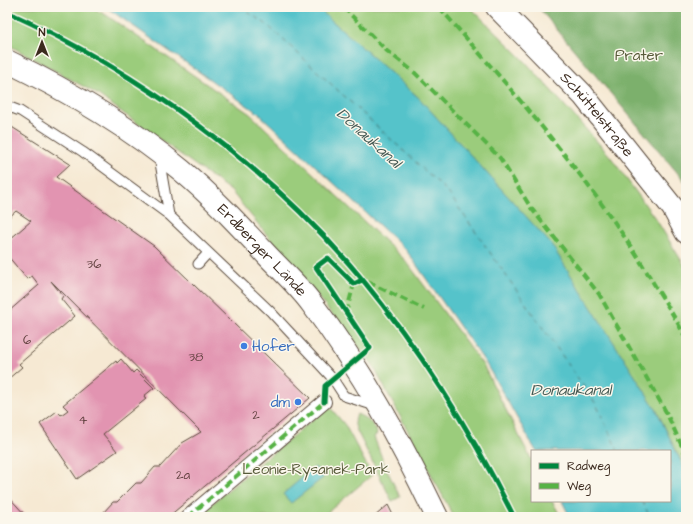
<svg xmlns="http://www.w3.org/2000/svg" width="693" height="524" font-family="'Architects Daughter',sans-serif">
<rect width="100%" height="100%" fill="#fbf7ec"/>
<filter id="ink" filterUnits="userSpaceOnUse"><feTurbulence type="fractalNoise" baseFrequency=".025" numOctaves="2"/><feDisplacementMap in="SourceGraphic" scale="8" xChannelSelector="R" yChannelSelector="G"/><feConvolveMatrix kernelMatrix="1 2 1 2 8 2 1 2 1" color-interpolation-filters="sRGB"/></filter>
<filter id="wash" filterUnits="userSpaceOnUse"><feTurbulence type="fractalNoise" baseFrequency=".012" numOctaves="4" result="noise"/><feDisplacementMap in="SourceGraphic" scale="16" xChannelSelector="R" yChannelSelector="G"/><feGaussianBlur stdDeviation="0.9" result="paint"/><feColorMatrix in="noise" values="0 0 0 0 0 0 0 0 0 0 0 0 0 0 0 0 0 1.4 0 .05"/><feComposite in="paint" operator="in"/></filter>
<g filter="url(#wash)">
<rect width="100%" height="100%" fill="#f6e9d3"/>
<path fill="#9bcc7c" stroke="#6b7b4d" d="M7 7H91L106 15 250 114 406 261 483 365 532 461V501H552L561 517H454L371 362 231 191 97 94 7 44Z
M316 7H470L522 58 610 156 657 221 686 268V472L656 409 419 98Z
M329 406 345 425 372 475 322 517H196Z
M357 414C366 418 376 425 377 434L374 437 385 466 400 497 392 501 356 429 354 421Z"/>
<path fill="#7cb06c" stroke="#5c6d45" d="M538 7H686V183Z"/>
<path fill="#55c3ca" stroke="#487674" d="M106 7H316L320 10 419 98 551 244 656 409 686 472V517H570L562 501H670V451H536L485 362 406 250 258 113Z
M315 467 324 477 291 503 283 494Z"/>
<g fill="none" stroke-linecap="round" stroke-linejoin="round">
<path stroke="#435852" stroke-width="1" stroke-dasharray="5 4" stroke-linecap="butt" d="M240 7 266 24 447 191 596 404 618 451
M642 501 650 517"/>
</g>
<g id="blocks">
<path fill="#e294b1" d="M7 124 70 164 56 177 154 246 310 398 168 517H105L102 514 113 502H117L136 483H141L155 467H160L182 443 201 432 51 281 63 296 61 299 75 316 19 364 22 367 7 380V316L10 314 8 312 39 285 32 276 27 279 7 255V248L11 242 9 240 31 221 16 211 7 219Z
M121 359 133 373 136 370 154 388 144 396 146 399 103 434 117 451 77 479 40 424 57 411 61 415 68 410 63 405 116 361 117 363Z
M7 495 27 517H7Z
M388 505 394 517H374Z"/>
</g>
</g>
<g filter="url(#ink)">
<use href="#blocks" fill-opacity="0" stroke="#574739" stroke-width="1"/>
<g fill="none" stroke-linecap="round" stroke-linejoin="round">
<g stroke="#574739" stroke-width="11">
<path id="service" d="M7 106 20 111 83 152 169 215 270 311 333 379 344 396 375 406
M159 157 169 215
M198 264 208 253"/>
</g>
<g stroke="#574739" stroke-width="16">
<path id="pedestrian" d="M188 517 324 402"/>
</g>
<g stroke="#574739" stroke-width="24">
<g id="primary">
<path id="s1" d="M497 7 583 95 673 208 686 232"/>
<path id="s2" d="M7 61C69 91 128 126 181 170 211 195 239 225 266 254 281 270 299 286 312 304 362 370 401 442 437 517"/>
</g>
</g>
<use href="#service" stroke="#fff" stroke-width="9"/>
<use href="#pedestrian" stroke="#fff" stroke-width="14"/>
<use href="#primary" stroke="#fff" stroke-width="22"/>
<path stroke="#57b245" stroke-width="4" stroke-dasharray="8 4" stroke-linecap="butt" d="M343 7 387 51 414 72 500 158 531 208 599 294 666 412 686 455
M439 7C516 95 594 182 654 284 665 302 677 320 686 339
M368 282 424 309
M346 313 354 284
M188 517 324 402"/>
<g stroke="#fbf7ec" stroke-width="8">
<path id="cycleway" d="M7 12C140 72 269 167 362 279 422 352 472 433 514 517
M324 402 325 386 370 348 316 267 328 258 354 284 362 280"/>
</g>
<use href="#cycleway" stroke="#00873e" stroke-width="5"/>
</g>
</g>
<g fill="#3f7fe0" stroke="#fbf7ec" stroke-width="1.5">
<circle cx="244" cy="346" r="4"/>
<circle cx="298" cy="402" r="4"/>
</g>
<g text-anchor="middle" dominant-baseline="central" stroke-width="3" stroke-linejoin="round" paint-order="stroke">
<g font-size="13" fill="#654443">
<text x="94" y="264">36</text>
<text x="27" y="340">6</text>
<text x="196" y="357">38</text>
<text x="256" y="415">2</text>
<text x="83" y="420">4</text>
<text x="183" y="475">2a</text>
</g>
<g font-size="15" fill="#585b3a" stroke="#fbf7ec">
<text x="639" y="55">Prater</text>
<text x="316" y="469">Leonie-Rysanek-Park</text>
</g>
<g font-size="15" fill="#3b2a1e" stroke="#fbf7ec">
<text stroke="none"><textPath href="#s1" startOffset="147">Schüttelstraße</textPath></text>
<text stroke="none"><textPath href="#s2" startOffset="320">Erdberger Lände</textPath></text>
</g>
<g font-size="15" fill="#366cbe" stroke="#fbf7ec" text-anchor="start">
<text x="252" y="346">Hofer</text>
<text x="290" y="402" text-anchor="end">dm</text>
</g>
<g font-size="16" font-style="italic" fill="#435852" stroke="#fbf7ec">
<text transform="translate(369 138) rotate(42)">Donaukanal</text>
<text x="571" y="390">Donaukanal</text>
</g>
</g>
<rect width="693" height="524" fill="none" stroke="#fbf7ec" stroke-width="24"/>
<rect x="531" y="450" width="140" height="52" fill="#fbf7ec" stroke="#aea59a"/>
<rect x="539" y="463" width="20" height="6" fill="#00873e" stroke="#aea59a"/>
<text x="567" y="470" font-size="12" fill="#3b2a1e">Radweg</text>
<rect x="539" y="483" width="20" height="6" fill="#57b245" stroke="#aea59a"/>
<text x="567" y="490" font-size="12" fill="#3b2a1e">Weg</text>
<g transform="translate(42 42)" stroke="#fbf7ec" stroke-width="3" paint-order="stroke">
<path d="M0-3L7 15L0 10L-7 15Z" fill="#3b2a1e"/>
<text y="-6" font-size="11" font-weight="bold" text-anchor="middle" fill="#3b2a1e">N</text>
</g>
</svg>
